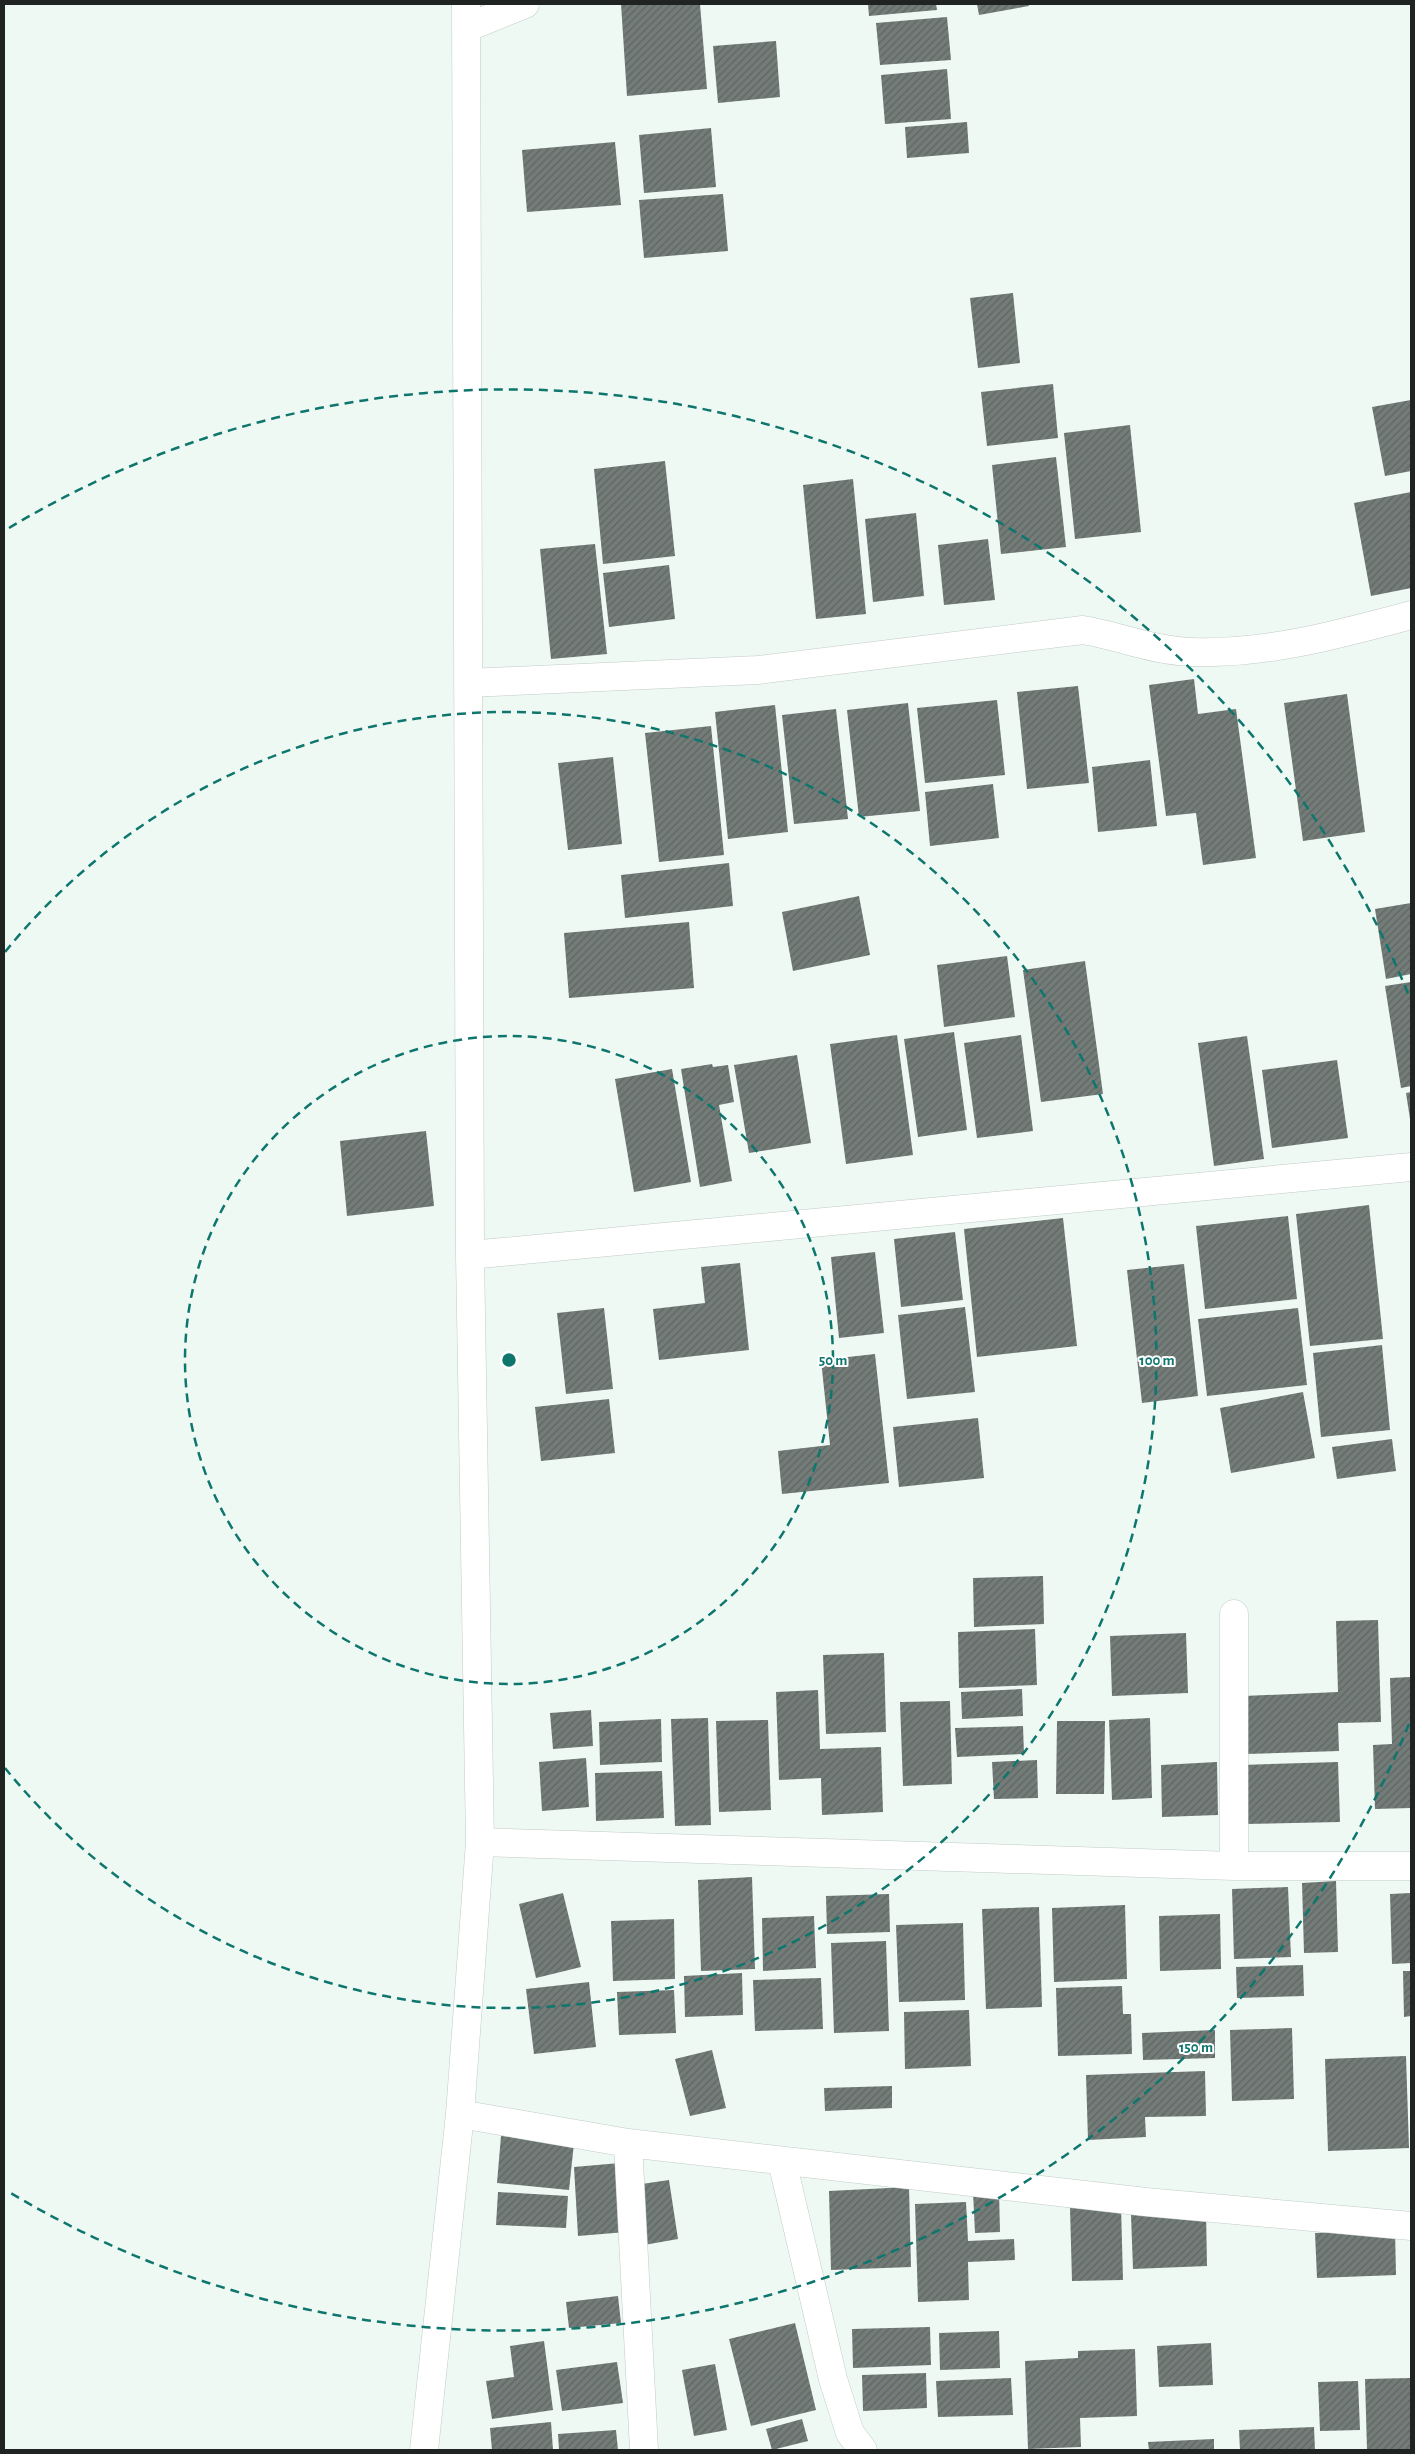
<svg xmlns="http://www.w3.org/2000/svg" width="1415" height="2454" font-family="'Alegreya Sans',sans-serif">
<defs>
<pattern id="building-hatch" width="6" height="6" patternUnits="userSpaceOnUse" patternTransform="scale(1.25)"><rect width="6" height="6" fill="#737c78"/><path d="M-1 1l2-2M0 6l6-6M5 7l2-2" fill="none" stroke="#5e6562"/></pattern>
</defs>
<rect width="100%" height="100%" fill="#eff9f4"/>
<path fill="url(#building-hatch)" d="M621 4H700L707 89 627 96Z
M868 4H936L937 10 869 16Z
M977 4H1028L1029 6 979 15Z
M947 17 951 60 880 65 876 23Z
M776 41 780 97 718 103 713 46Z
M947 69 951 119 885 124 881 75Z
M967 122 969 153 907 158 905 127Z
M711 128 716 187 644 193 639 135Z
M615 142 621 205 527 212 522 150Z
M723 194 728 251 644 258 639 200Z
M1013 293 1020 363 978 368 970 298Z
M1053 384 1058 438 987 446 981 392Z
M1411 400V471L1385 476 1372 407Z
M1130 425 1141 532 1075 539 1064 433Z
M1056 457 1066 547 1001 554 992 465Z
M665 461 675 556 603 564 594 469Z
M853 479 866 614 816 619 803 485Z
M1411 492V588L1371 596 1354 503Z
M916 513 924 596 873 602 865 519Z
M988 539 995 600 944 605 938 545Z
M595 544 607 654 551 659 540 549Z
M669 565 675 619 609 627 603 573Z
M1194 679 1198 714 1236 709 1256 858 1203 865 1196 813 1166 816 1149 685Z
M1078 686 1089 783 1027 789 1017 692Z
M1347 694 1365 832 1303 841 1284 703Z
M997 700 1005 775 925 783 917 708Z
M908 703 920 811 859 817 847 710Z
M775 705 788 832 728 839 715 712Z
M836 709 848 819 794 824 782 715Z
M711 726 724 855 659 862 645 733Z
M613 757 622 844 568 850 558 763Z
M1150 760 1157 826 1098 832 1092 767Z
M993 784 999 838 930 846 925 792Z
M729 863 733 906 625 918 621 875Z
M859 896 870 955 793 971 782 912Z
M1411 903V974L1386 979 1375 909Z
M689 922 694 988 569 998 564 933Z
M1007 956 1015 1017 944 1027 937 965Z
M1085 961 1103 1094 1041 1102 1023 970Z
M1411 982V1086L1401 1088 1385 986Z
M954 1032 967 1130 918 1137 904 1039Z
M897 1035 913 1155 846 1164 830 1044Z
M1021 1035 1033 1131 977 1138 964 1043Z
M1247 1036 1264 1159 1214 1166 1198 1043Z
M797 1055 811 1143 749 1153 734 1065Z
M1337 1060 1348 1138 1272 1148 1262 1070Z
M712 1064 713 1067 728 1065 734 1102 719 1105 732 1181 700 1187 681 1069Z
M672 1069 691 1182 634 1192 615 1079Z
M1411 1092V1119H1410L1406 1093Z
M426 1131 434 1206 347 1216 340 1141Z
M1369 1205 1383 1339 1310 1346 1296 1214Z
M1288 1216 1297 1299 1205 1309 1196 1226Z
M1063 1218 1077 1346 977 1357 964 1229Z
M955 1232 963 1300 901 1307 894 1239Z
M875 1252 884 1333 839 1338 831 1257Z
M740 1263 749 1350 659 1360 653 1309 705 1303 701 1267Z
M1184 1264 1198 1396 1142 1403 1127 1270Z
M965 1307 975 1392 907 1399 898 1315Z
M604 1308 613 1389 566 1394 557 1313Z
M1298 1308 1307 1385 1207 1396 1198 1319Z
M1382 1345 1390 1430 1321 1437 1313 1353Z
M875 1354 889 1483 782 1494 778 1451 830 1445 821 1360Z
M1303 1392 1315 1458 1231 1473 1220 1408Z
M609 1399 615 1453 541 1461 535 1407Z
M978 1418 984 1478 899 1487 893 1427Z
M1392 1439 1396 1471 1337 1479 1332 1447Z
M1043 1576 1044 1624 974 1627 973 1578Z
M1378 1620 1381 1722 1338 1723 1339 1751 1246 1754 1244 1696 1338 1692 1336 1621Z
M1035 1629 1037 1685 959 1688 958 1632Z
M1186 1633 1188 1693 1112 1696 1110 1636Z
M884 1653 886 1732 826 1734 823 1655Z
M1411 1677V1808L1375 1809 1373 1745 1392 1744 1390 1678Z
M1022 1689 1023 1716 962 1719 961 1692Z
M818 1690 820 1749 881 1747 883 1812 822 1815 821 1778 779 1780 776 1692Z
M950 1701 952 1784 903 1786 900 1702Z
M591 1710 593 1746 553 1749 550 1713Z
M708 1718 711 1825 675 1826 671 1719Z
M1150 1718 1152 1798 1112 1800 1109 1720Z
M661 1719 662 1762 600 1765 599 1722Z
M768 1720 771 1810 719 1812 716 1721Z
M1057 1721H1105L1104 1794H1056Z
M1023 1726 1024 1754 957 1757 955 1728Z
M586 1758 589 1807 542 1811 539 1762Z
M1037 1760 1038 1798 994 1799 992 1762Z
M1217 1762 1218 1815 1162 1817 1161 1765Z
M1338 1762 1340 1822 1243 1824 1241 1765Z
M662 1771 664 1818 596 1821 595 1773Z
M752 1877 755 1969 701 1971 698 1880Z
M1336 1881 1338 1952 1304 1953 1302 1883Z
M1288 1887 1291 1957 1234 1959 1232 1889Z
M563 1893 581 1967 536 1978 519 1904Z
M1411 1893V1963L1392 1964 1390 1894Z
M889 1894 890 1932 827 1934 826 1896Z
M1125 1905 1127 1979 1054 1982 1052 1908Z
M1039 1907 1042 2007 986 2009 982 1909Z
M1220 1914 1221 1969 1160 1971 1159 1916Z
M814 1916 816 1968 763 1971 762 1918Z
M674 1919 675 1979 613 1981 611 1921Z
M963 1923 965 2000 899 2002 896 1925Z
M886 1941 889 2031 834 2033 831 1943Z
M1303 1965 1304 1996 1237 1998 1236 1967Z
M1403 1971H1411V2016L1404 2017Z
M742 1973 743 2015 685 2017 684 1976Z
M821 1978 823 2029 755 2031 753 1980Z
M589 1982 596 2047 534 2054 526 1989Z
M1122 1986 1123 2014H1131L1132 2054 1058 2056 1056 1988Z
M674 1990 676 2033 619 2035 617 1992Z
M969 2010 971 2066 905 2069 904 2012Z
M1292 2028 1294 2099 1232 2101 1230 2030Z
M1215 2030V2058L1143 2060 1142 2033Z
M712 2050 726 2108 690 2116 675 2059Z
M1406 2056 1409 2148 1328 2151 1325 2059Z
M1205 2071 1206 2116 1145 2117 1146 2137 1088 2140 1086 2075Z
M892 2086V2108L825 2111 824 2088Z
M501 2136 574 2143 569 2190 497 2183Z
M620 2163 626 2232 578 2236 574 2167Z
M669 2180 678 2239 644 2245 635 2185Z
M909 2187 911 2267 831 2270 829 2191Z
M999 2191 1000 2232 975 2233 973 2192Z
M498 2192 568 2196 566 2228 496 2225Z
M966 2202 968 2241 1014 2239 1015 2260 968 2262 969 2300 918 2302 915 2204Z
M1121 2206 1123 2280 1072 2281 1070 2208Z
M1206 2212 1207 2266 1133 2269 1131 2215Z
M1395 2230 1396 2275 1317 2278 1315 2233Z
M618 2296 621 2323 569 2328 566 2302Z
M795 2323 816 2410 751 2426 729 2339Z
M930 2327 931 2365 853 2368 852 2329Z
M999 2331 1000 2368 940 2370 939 2333Z
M544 2341 553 2410 492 2419 486 2381 514 2377 510 2346Z
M1211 2343 1213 2385 1159 2387 1157 2346Z
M1135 2349 1137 2416 1080 2418 1081 2447 1028 2449 1025 2361 1078 2358V2351Z
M617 2362 623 2403 562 2411 556 2370Z
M715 2364 727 2430 694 2436 682 2370Z
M926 2373 927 2408 863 2411 862 2375Z
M1011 2378 1013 2415 938 2417 936 2381Z
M1411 2378V2450H1367L1365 2379Z
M1358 2381 1360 2430 1320 2431 1318 2382Z
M802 2419 808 2441 772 2450 766 2429Z
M551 2422 553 2450H492L490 2428Z
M1314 2427 1315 2450H1240L1239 2430Z
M616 2430 618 2450H559L558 2434Z
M1214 2439V2450H1149L1148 2442Z"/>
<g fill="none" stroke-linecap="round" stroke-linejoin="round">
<g stroke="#c1cbc7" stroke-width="29">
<path id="minor" d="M466 28 525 4
M468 683 758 670 1083 630C1119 636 1154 651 1191 652 1265 655 1340 634 1411 615
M470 1255 1411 1167
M480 1842 1234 1866H1411
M1234 1866V1614
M460 2114 628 2143 1146 2202 1411 2226
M628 2143 644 2450
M782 2161 833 2379 850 2433 863 2450
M424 2450 460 2114 480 1842 470 1255 466 4"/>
</g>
<use href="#minor" stroke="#fff" stroke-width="28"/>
</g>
<g fill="none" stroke="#0f766e" stroke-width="2.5" stroke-dasharray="9 6">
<circle cx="509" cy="1360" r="324"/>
<path d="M5 952A648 648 0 1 1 5 1768"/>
<path d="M1409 1724A971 971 0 0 1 9 2192M9 528A971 971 0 0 1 1409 996"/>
</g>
<circle cx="509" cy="1360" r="8" fill="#0f766e" stroke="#fff" stroke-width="2.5"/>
<g font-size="15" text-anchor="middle" font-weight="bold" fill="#0f766e" stroke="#fff" stroke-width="4" stroke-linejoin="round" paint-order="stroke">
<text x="833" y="1365">50 m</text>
<text x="1157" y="1365">100 m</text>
<text x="1196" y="2052">150 m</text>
</g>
<rect width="1415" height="2454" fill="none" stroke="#1f2321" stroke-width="10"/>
</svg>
